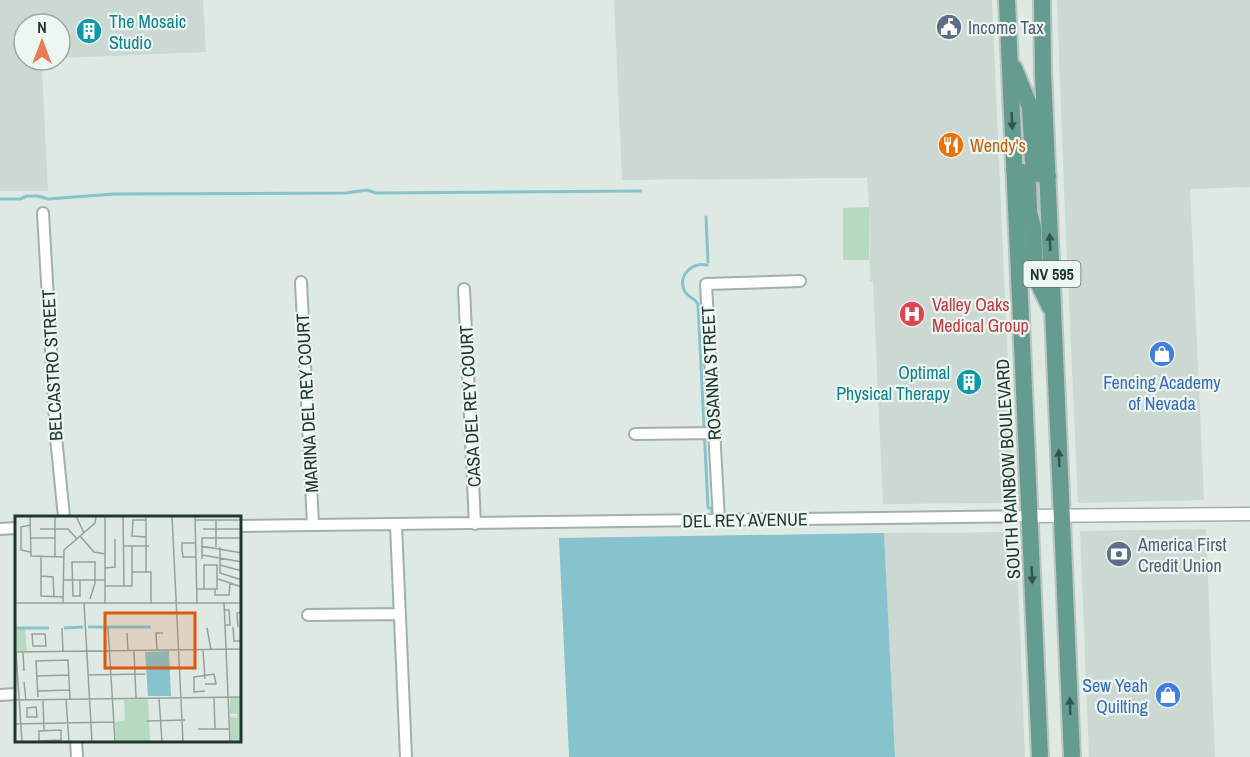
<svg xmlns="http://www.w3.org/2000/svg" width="1250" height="757" font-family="'Archivo Narrow',sans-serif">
<rect width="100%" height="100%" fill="#dee9e3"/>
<path fill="#ccd8d2" d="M0 0H203L206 52 60 58V24H24V60H46L45 68H42L48 191H0Z
M614 0H992L1014 503 883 504 873 283V281H870L869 207 867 178 622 180Z
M1057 0H1250V187L1190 189 1204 500 1078 503 1064 190Z
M1206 529 1215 757H1089L1080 531Z
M1016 532 1025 757H895L884 533Z"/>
<path fill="#b7d9c0" d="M869 207V260H843V208Z"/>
<path fill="#87c3cc" d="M884 533 895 757H569L559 538Z"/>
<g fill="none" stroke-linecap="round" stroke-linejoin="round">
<path stroke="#87c3cc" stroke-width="3" d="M0 199H20L27 196H38L48 199 114 194 346 193 367 190 376 193 641 191
M706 217 708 262
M707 265C693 262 678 274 684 290 687 297 695 298 698 304L708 508H712V512"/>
<g stroke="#a1b0aa" stroke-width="14">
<path id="minor" d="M43 213 56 437 64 517
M301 282 313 525
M464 289 475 524
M635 434 715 433
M719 520 706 284 800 281
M396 525 406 757
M240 526 1029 516
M0 529 16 528
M308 615 399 614
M0 695 16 694
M76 740 77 757"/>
</g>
<g stroke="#a1b0aa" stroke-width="15">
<path id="tertiary" d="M1029 516 1250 514"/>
</g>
<g stroke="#bcc3c1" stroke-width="20">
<path id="primary" d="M1007 0 1040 757
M1042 0 1043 73 1072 757
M1014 68 1030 107 1033 161 1034 170 1038 174 1048 176
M1014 170 1022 172 1028 181 1029 212 1033 227 1035 276 1050 307"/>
</g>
<use href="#minor" stroke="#fff" stroke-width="10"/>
<use href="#tertiary" stroke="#fff" stroke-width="12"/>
<use href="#primary" stroke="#649c8d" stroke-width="16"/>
</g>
<defs><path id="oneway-solid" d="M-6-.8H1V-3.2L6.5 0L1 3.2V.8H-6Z" transform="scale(1.5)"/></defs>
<g fill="#34554c">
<use href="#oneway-solid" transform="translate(1012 121) rotate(88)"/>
<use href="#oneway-solid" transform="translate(1050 242) rotate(-92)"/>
<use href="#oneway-solid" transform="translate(1059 458) rotate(-92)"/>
<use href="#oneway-solid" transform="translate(1032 575) rotate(87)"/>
<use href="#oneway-solid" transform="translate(1070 706) rotate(-92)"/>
</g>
<defs>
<g id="civic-disc" transform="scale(1.35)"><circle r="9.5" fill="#5c6f8a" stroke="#eef6f1"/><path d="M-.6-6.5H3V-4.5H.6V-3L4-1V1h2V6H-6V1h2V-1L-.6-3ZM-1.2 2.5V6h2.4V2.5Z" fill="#fff"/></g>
<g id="building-disc" transform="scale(1.35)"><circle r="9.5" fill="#0f9aa8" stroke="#eef6f1"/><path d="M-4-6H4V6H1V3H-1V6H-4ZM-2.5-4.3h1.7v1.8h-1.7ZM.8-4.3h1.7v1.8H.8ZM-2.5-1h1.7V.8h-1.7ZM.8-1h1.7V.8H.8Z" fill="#fff"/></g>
<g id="restaurant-disc" transform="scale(1.35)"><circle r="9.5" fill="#e8710a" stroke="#eef6f1"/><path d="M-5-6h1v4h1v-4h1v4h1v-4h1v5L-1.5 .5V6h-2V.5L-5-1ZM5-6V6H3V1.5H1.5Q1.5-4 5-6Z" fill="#fff"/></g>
<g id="hospital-disc" transform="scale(1.35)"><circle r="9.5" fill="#e0444e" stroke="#eef6f1"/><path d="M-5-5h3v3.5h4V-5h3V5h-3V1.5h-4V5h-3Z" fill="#fff"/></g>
<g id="shop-disc" transform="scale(1.35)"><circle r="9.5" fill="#3f7fe0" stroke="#eef6f1"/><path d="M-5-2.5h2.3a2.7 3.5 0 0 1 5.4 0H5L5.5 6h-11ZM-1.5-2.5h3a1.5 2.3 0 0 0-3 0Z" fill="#fff"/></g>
<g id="bank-disc" transform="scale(1.35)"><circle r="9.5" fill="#5c6f8a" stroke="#eef6f1"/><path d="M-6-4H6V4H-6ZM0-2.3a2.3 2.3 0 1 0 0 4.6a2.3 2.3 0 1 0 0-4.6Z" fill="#fff"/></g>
</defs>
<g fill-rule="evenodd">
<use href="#civic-disc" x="949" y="27"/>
<use href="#building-disc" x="89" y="31"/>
<use href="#restaurant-disc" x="951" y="145"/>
<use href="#hospital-disc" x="912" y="314"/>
<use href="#shop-disc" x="1162" y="354"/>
<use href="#building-disc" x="969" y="382"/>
<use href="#bank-disc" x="1119" y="554"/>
<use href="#shop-disc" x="1168" y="695"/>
</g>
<g text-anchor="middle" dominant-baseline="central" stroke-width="4.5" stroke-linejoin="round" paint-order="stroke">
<rect fill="#eef6f1" stroke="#5e706a" stroke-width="1.5" x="1023.5" y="261" width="57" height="26" rx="4.5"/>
<g font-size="16" font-weight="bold" fill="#203730">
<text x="1052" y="274">NV 595</text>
</g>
<g font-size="18" fill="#0d838f" stroke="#eef6f1" text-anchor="start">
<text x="109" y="21">The Mosaic<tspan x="109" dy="21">Studio</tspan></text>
<text x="950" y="372" text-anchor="end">Optimal<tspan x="950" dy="21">Physical Therapy</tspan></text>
</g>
<g font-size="18" fill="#4e5e75" stroke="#eef6f1" text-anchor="start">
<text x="968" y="27">Income Tax</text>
<text x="1138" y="544">America First<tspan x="1138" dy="21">Credit Union</tspan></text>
</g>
<g font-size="18" fill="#c56008" stroke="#eef6f1" text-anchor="start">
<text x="970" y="145">Wendy's</text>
</g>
<g font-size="18" fill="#be3a42" stroke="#eef6f1" text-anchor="start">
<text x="932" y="304">Valley Oaks<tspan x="932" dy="21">Medical Group</tspan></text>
</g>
<g font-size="18" fill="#203730" stroke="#eef6f1">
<text transform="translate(52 365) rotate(-93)">BELCASTRO STREET</text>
<text transform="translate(711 373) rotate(-93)">ROSANNA STREET</text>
<text transform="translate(307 403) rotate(-93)">MARINA DEL REY COURT</text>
<text transform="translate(470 406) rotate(-93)">CASA DEL REY COURT</text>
<text transform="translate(1008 469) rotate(-93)">SOUTH RAINBOW BOULEVARD</text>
<text transform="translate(745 520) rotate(-1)">DEL REY AVENUE</text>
</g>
<g font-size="18" fill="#366cbe" stroke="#eef6f1">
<text x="1162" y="382">Fencing Academy<tspan x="1162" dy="21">of Nevada</tspan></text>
<text x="1148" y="685" text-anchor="end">Sew Yeah<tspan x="1148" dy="21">Quilting</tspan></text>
</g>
</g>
<g transform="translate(15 516)">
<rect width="226" height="226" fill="#dee9e3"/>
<path d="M0 113H10L12 135H0ZM215 182H226V226H216L215 201 222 202V198H215ZM133 183 135 226H101L100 206 110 204 109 184Z" fill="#b7d9c0"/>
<path d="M154 135 156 180H133L130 136Z" fill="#87c3cc"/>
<path fill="none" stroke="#87c3cc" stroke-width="3" d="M73 111H136M0 112H34M49 112 68 111"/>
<path fill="none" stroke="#92a29b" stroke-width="1.5" d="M15 0 16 40 49 41M61 0 69 17M108 0 109 70M131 0V56M157 0 168 226M180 0 182 88M131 4H118L117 20 131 21M180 4H227M25 13H53L62 23M188 13H227M65 20 79 36 90 38M15 22H40M181 27H167V34L168 41H181M109 30H134M186 30 227 37M201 31V4M205 31V57L227 64M15 36 6 34V11L15 9M187 39 227 46M26 41V80L48 81M40 41V0M187 43V22H227M205 49 227 55M90 52 100 51V23M117 56H136V88M26 60 38 61 39 81M203 63 227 71M48 64H90M65 64V80H58L57 46H80V67L75 83M90 70H117V30M182 73H202V49H189V73M200 73V79H214L215 67M209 86 215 226M0 87H227M48 87 49 34 80 7 81 0M69 87 77 226M90 88V0M209 94H214L215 109H210M218 111 219 125H227M223 111 222 97 227 96M47 112 48 136M93 112 100 226M192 112 196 134M112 117 113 135M17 118H30L31 130H18ZM142 134 141 117H148M188 134 190 163M119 135 121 182M8 136 9 155M73 159 130 158M22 160 54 159M9 166 11 184M190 168H201L199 158 179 161V176L190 175M23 175 55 174M23 181 21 145 53 144 55 183M144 182 147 226M199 182 200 213M51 183 54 226M0 184 227 181M28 184 29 214M21 191 22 201H12V192ZM132 205 170 204M0 208 99 206M183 213H215M46 214V224L24 225V215ZM7 226 1 136 227 133"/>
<path fill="#de570e" fill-opacity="0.15" stroke="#de570e" stroke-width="3" d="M90 97H180V152H90Z"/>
<rect width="226" height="226" fill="none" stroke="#203730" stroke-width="3"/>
</g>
<g transform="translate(42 42)"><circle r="28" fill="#eef6f1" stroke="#9caaa4" stroke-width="1.5"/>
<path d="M0-4.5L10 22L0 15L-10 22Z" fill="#eb7a59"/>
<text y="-9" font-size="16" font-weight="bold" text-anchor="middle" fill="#203730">N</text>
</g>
</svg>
